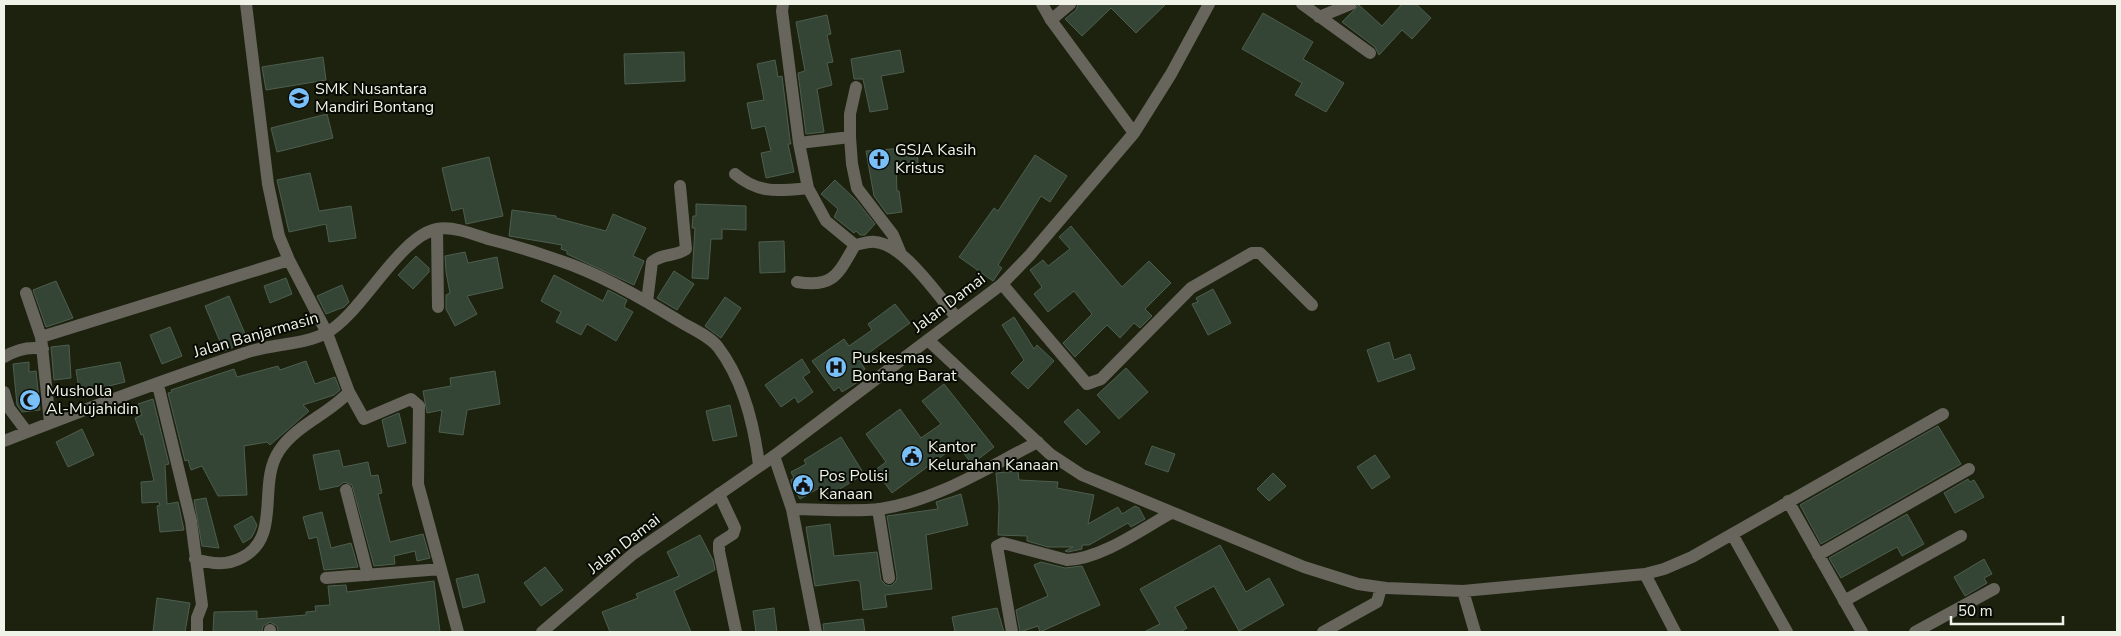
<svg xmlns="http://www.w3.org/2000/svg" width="2121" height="636" font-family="'Nunito Sans',sans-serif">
<rect width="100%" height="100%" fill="#1d220f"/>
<path fill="#344435" stroke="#4e5e4e" d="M1078 4H1166L1136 33 1111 8 1082 36 1065 19 1076 10Z
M1402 4H1416L1431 18 1412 39 1402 30 1379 55 1375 47 1342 22 1359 5 1382 26Z
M1263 13 1313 42 1303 59 1344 83 1326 112 1295 95 1302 83 1242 49Z
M827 15 831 34 827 35 833 62 827 63 832 85 817 89 824 132 806 134 798 73 805 71 796 22Z
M900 50 904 72 881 76 888 109 870 112 863 79H854L851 59Z
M684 52 685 81 625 84 624 54Z
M323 57 326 80 266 90 262 67Z
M775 60 778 77 782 76 790 140 791 144H788L794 172 766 178 761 153 771 151 765 126 752 129 747 103 764 100 757 64Z
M327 114 333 138 277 152 271 128Z
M917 147 918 164 896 166 897 191H899L902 212 887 214 874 196 866 151Z
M1035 155 1067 176 1050 202 1041 196 998 265 1002 268 993 281 959 257 994 208 998 211Z
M489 157 503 216 466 224 463 208 452 211 442 168Z
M310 173 319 211 351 206 356 238 329 242 326 224 289 232 277 180Z
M835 180 856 200 875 224 865 235H860L856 231 854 233 834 217 838 209 821 194Z
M696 204 746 206V230L722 229V239H711L708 279 692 278 695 228H692L693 216H696Z
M512 210 556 216V218L606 231 613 214 646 228 633 256 644 261 634 285 567 254V251L561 249 562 245 509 236Z
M1071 226 1122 287 1149 261 1171 283 1145 309 1152 316 1140 328 1134 323 1120 338 1107 325 1075 357 1063 343 1092 314 1074 291 1048 312 1034 294 1042 287 1030 270 1043 260 1048 266 1070 249 1059 237Z
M784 241 785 272 760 273 759 242Z
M465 252 468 263 497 257 503 288 467 296 477 314 455 326 446 309V295L450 293 446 272 445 256Z
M416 256 429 268V272L413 289 398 275Z
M674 271 694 284 677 310 657 298Z
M554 275 603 301 608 290 627 300 624 307 633 312 616 341 587 324 581 335 556 322 561 312 541 301Z
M286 278 292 294 270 303 264 286Z
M56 281 73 318 46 327 33 290Z
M342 285 349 302 344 307 326 314 317 296Z
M1213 289 1231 323 1208 335 1192 304 1198 302 1196 298Z
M229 296 248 341 224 351 205 306Z
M725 297 741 308 721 338 705 326Z
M895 304 910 323 859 360 865 369 854 376 858 382 842 392 839 387 834 391 812 361 844 339 849 346 872 330 868 324Z
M1014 317 1034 349 1037 345 1054 361 1028 389 1011 373 1024 360 1002 325Z
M170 327 182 356 162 364 150 335Z
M1389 342 1394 360 1410 354 1415 369 1378 382 1367 350Z
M69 345 71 378 54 380 51 347Z
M802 359 810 372 803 377 813 392 798 403 795 397 781 407 765 385Z
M306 361 315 384 335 377 340 390 334 395 303 405 309 411 270 445 267 442 244 446 247 495 218 496 202 466 191 470 188 460 185 461 168 393 172 392 171 390 234 369 237 377 278 366 280 370Z
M29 362V372L36 371 40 410 22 412 17 405 13 364Z
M120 362 125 382 97 389V393L80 395 76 370Z
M1126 368 1148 392 1119 419 1097 395Z
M495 371 500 404 467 410 463 435 439 432 442 410 427 413 423 391 451 386 450 378Z
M944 384 994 447 972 464 957 445 892 493 875 470 886 462 866 434 900 409 921 438 941 424 922 401Z
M153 399 169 464 165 465 167 504 178 502 184 530 160 532 157 506 160 505 159 502 142 503 141 482 154 481 143 434 141 435 135 418 142 415 138 404Z
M730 405 737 436 713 441 706 411Z
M1078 409 1100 432 1086 445 1064 422Z
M399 413 406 443 388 447 382 420Z
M1938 426 1961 464 1821 544 1800 505Z
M82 429 94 455 68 467 56 442Z
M841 437 864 474 827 497 821 487 800 499 793 487 791 480 794 478 791 472 806 464 804 460Z
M1152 446 1175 454 1168 472 1145 464Z
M339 450 343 467 368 462 371 476 378 475 382 493 378 494 390 542 423 534 430 558 417 561 415 551 394 556 395 564 374 566 352 485 344 482 339 486 320 490 313 455Z
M1375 455 1390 477 1372 489 1357 467Z
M1018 471 1019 480 1058 482 1057 488 1094 495 1088 524 1118 507 1122 514 1135 506 1139 508 1145 519 1131 527 1128 523 1089 545H1082V549L1068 552 1065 551 1073 547H1048L1027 541V536L998 535 999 506 996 473Z
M1273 473 1286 486 1269 501 1257 489Z
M1968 479 1970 482 1974 480 1984 497 1955 513 1944 493Z
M961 494 968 525 926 535 932 589 885 595 887 607 863 610 860 582 857 580 815 586 806 527 830 524 834 556 877 552 881 580 886 585 891 586 896 581 897 577 887 516 938 509 936 502Z
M206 498 219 548 202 546 194 500Z
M322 512 331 548 351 543 358 567 324 570 317 537 309 539 303 517Z
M1907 514 1924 544 1902 556 1897 547 1841 578 1829 558Z
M252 516 257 525 254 533 251 538 243 543 234 526Z
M700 535 713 560 715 570 674 591 691 632H610L602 612 638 598 636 594 679 576 667 552Z
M1220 545 1246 592 1269 578 1284 605 1239 631 1214 586 1175 607 1187 628 1180 632H1144L1160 624 1140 589Z
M1984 559 1992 574 1984 578 1987 583 1965 596 1954 577Z
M1041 562 1065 568 1082 566 1100 605 1040 632 1038 626 1020 632 1016 610 1048 596 1034 565Z
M545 567 563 590 541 606 524 583Z
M478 574 485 602 463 608 456 579Z
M434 581 440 632H278L277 626 270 622 263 626 262 632H213L214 612 257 611V619L306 615V612L316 611 315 606 330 605 328 586 346 585 347 592Z
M157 598 190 603 185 632H153Z
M774 608 777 632H756L753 611Z
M997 608 1004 632H955L952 617Z
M863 619 865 632H824L823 624Z"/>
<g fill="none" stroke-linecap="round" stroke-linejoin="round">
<path stroke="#67655c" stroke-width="12" d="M783 4 782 11 799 143 808 188 826 221 855 245C861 244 869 241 875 242 904 244 939 297 957 318
M1302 4 1370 53
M1319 17 1351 4
M1051 20 1070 4
M850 137 852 164 857 188 893 235 901 254
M799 143 850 137V114L856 87
M735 174C759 194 778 191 808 188
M437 229 438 307
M797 282C834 288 838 274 855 245
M1002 284 1087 384 1101 379 1191 288 1252 253H1260L1312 305
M26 293 41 337
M647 302 652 262C662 253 676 257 686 249L680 186
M928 340 1050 454 1082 475 1304 567 1358 584 1386 588 1463 591 1645 574 1664 569 1692 557 1943 414
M4 357C16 350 29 346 43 349
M158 385 191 521 202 605 197 618V632
M4 392 9 408 27 432
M349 392 364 419 411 399 419 406 418 484 458 632
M50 423 41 337 289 260
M4 441C83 410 163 380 245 353 269 344 304 345 326 333 361 315 399 236 437 229 453 226 473 234 488 239 516 246 545 255 572 265 611 280 648 302 684 324 695 330 710 337 718 347 743 380 754 424 759 465
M774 456 792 509 816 632
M346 490 368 575
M719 494 735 528 733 534 719 543V551L736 632
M1788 501 1862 632
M792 509C820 509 851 512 880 509 936 501 988 467 1038 442
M878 509 889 578
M1732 534 1787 632
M1818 555 1969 469
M195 559C212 564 227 566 243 557 282 536 257 484 279 451 296 425 329 414 349 392L327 333 289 260 279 236 268 184 246 4
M1645 574 1675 632
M326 578 441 569
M1463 591 1475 632
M1844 601 1961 536
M270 630V632
M1012 632 997 546 1003 543 1067 560C1101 559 1142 529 1171 513
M1323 632 1377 602 1381 588
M1915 632 1994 589"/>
<path stroke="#67655c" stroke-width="12" d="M1042 4 1051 20 1134 133
M542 632 633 554 774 456 1002 284 1030 255 1134 133 1171 74 1209 4"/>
</g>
<defs>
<g id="school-disc" transform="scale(1.125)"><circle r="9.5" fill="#79bff8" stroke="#080a04"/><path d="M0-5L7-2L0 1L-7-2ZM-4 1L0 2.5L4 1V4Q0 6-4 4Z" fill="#111"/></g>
<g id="church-disc" transform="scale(1.125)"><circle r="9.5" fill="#79bff8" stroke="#080a04"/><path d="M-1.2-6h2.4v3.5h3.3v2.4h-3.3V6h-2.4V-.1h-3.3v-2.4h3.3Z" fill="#111"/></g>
<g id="hospital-disc" transform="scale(1.125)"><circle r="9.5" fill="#79bff8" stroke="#080a04"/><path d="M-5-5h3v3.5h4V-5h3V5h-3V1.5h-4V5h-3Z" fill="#111"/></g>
<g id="mosque-disc" transform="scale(1.125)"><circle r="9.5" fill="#79bff8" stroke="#080a04"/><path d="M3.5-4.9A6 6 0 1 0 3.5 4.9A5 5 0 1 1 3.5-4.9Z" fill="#111"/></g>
<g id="civic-disc" transform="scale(1.125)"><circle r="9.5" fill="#79bff8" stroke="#080a04"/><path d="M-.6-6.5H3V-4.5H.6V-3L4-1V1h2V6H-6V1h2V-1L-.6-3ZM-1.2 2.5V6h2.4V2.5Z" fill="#111"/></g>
</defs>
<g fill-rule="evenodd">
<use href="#school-disc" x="299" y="98"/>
<use href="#church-disc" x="879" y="159"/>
<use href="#hospital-disc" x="836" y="367"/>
<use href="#mosque-disc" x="30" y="400"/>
<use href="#civic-disc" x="912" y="456"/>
<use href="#civic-disc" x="803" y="485"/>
</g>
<g text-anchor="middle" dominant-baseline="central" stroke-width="4" stroke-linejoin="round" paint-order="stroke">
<g font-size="16" fill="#f0f3e7" stroke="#080a04" text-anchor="start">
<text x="315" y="89">SMK Nusantara<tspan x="315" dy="18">Mandiri Bontang</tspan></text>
<text x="895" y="150">GSJA Kasih<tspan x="895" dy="18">Kristus</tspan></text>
<text x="852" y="358">Puskesmas<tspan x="852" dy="18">Bontang Barat</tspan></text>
<text x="46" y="391">Musholla<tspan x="46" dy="18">Al-Mujahidin</tspan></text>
<text x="928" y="447">Kantor<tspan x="928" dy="18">Kelurahan Kanaan</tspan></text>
<text x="819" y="476">Pos Polisi<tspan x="819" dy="18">Kanaan</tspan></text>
</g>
<g font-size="16" fill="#f0f3e7" stroke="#080a04">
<text transform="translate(949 303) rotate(-37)">Jalan Damai</text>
<text transform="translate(256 335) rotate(-16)">Jalan Banjarmasin</text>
<text transform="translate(624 544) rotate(-38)">Jalan Damai</text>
</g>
</g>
<rect width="2121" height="636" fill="none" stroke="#f0f3e7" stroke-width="10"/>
<path d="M1951 616v8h112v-8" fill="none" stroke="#f0f3e7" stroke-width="2.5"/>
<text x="1958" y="616" font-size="15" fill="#f0f3e7" stroke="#080a04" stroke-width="4" paint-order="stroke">50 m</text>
</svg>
